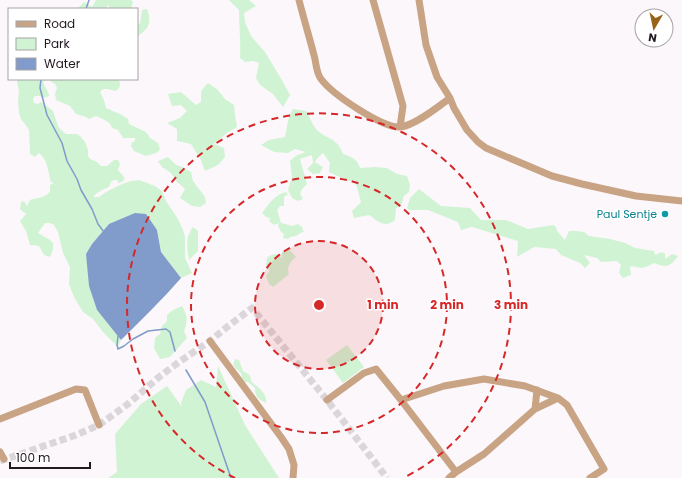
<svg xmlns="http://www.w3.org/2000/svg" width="682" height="478" font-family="Poppins,sans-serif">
<rect width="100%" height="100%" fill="#fcf7fb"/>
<path fill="#d0f3d4" d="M96 0H131L133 2 131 9H109V5L104 9H77L84 2 92 7Z
M229 0H249L256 6 244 13 245 22 251 36 265 52 283 82 290 95 283 107 273 94 260 85 256 78 259 63 253 61 245 62 240 58C241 42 239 26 239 10Z
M147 9C152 22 149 29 138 36H137V23L140 24 142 10Z
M15 79H101C107 80 114 77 119 80 121 85 120 88 116 91L107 89H103L100 92 104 100 106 108 122 115 128 119 129 124 146 132 150 138 158 143 160 149C158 154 151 154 146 156L134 151 131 146 132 142 135 141V138H123L118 130 112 128C110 121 102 119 96 116L89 119 86 117 76 114 70 106 56 100 55 94 57 88 55 84 49 80 43 81C44 87 49 91 49 96L44 98 40 96H35L33 99 34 103 38 104 41 102 43 103 53 111 58 126 60 129 66 134H77L80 136 85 142 88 150V156L90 159 97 162 101 166H107L114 160H118L120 164 118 170 125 178 123 181 119 183 117 180H114L111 182 109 187C104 189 97 192 93 197H99L106 192 122 184 131 181 139 180 155 186 162 191 166 201 178 219 183 230 185 237V258L192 273 181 278 161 252 157 230 109 224 92 244 86 254 88 271 89 286 97 310 121 340 118 347 103 332 93 319 83 312 74 297 69 284 70 267 63 253 58 232 54 225 50 223H45L38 233 50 240 53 243V250L50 257 44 255 39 246 30 245 26 231 20 221 26 214 20 209 21 202 24 201 27 206 30 200C39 197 42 199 50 192V185L54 183 51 182C48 172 48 160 39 153L35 157 30 154 29 130 25 124 21 119 19 113 18 101 19 92 17 80Z
M208 83 217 89 225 99 234 105 235 115 237 127 227 133 214 144 224 148 225 157 218 165 205 171 201 160 191 144 177 141V129L167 123 180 118 187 111 181 105 172 106 168 94 181 92 196 105 201 102V91Z
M293 109 306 111C309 116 312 123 315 128 325 140 337 136 343 154 352 157 357 159 360 168L375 167 387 168 397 174 407 176 410 185 409 192 404 196 401 206 396 208 395 220C385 229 378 221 369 215L354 218 352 211 361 202 355 180 348 181 329 172V170L330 163 323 153C320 156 317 158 315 162L323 167 320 173 313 174 307 169 313 163 312 155 300 159 307 184 302 189 300 194 303 199 298 201 292 198 288 190 292 177 290 161 297 155 306 152 295 149 288 153 274 152 261 145 269 140 285 137 289 116Z
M168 157 176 165 182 167 191 172 193 181 205 197 206 203 200 207 192 206 180 198 185 189 177 182 171 173 162 167 158 161Z
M419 189 441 206 470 208 481 220H506L528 229 553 225 556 227 557 231 565 240 569 231H577L584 232 589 236 610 239 625 243 635 248 654 251 655 255 662 252 665 254V259L672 254 678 256C670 267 667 268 654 263 646 268 641 269 632 266L630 267 631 275 623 278 619 273 621 265 617 261 601 262 597 258 584 255 590 263 585 268 580 263 561 255 556 249 534 247 517 257 518 241 472 227 461 230 458 222 428 210H409L407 208 410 198Z
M286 192 288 194 284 197V206H280L277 210 281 223 292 226 298 224 303 228 302 229 304 231 296 236 290 237 288 239 283 238 284 234 281 232 278 226 279 223 274 225 269 221 270 218 266 217 262 213C268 205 275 194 286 192Z
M193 227 198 231V251L189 260C187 247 185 238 193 227Z
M289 249 296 257C291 261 286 267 289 274L273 287 269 284 266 276 270 270 266 268 267 258 271 255 276 254 282 258V252Z
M182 306C188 316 188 320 184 331L187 338 170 357 160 359 154 348 155 338 160 334 162 326 167 321V315L173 310Z
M347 345 364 367 343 383 326 360Z
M235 359 239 360 243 371C248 374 251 374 251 381 257 387 268 393 266 403 258 399 255 397 255 388L248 382H245L242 381 241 373 238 370 236 369 233 364Z
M218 366 245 425 279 478H108L117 472 115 434 141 404 167 386 182 407 181 403 186 390 201 380 216 387Z"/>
<path fill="#819bca" d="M135 213 146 214 157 230 161 252 181 278C162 300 141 320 121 340L97 310 89 286 86 254 92 244 109 224Z"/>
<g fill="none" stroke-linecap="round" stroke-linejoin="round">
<path stroke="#819bca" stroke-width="1.5" d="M86 9 89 0
M41 79 40 88 47 115 62 143 67 161 77 179 81 190 92 209 98 224 104 232
M118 336 117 345 118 349 124 346 133 339 148 331 166 329 170 332 175 351
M186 370 205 402 231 478"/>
<path stroke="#dbd6da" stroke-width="7" stroke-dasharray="7 3.5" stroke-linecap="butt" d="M0 461 76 435 99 425 128 404 159 377 179 362 210 341 227 327 252 308 327 400 387 478"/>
<path stroke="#c8a384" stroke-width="7" d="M299 0C304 20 310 39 315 59 316 65 317 74 321 79 332 94 382 128 400 127 414 126 438 107 450 98
M373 0 403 106 400 127
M419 0 426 45 437 77 450 98 454 108 467 130 478 142 486 148 552 176 582 184 636 196 682 201
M210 341 281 437 289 449 294 465 293 478
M327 400 364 373 376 369 401 400 456 472
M401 400 444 386 484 379 525 386 558 398
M535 409 537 390
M0 419 76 389 85 390 99 425
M0 452 4 459
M449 478 456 472 484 454 535 409 558 398 567 405 604 469 590 478"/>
</g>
<circle cx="319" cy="305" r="64" fill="#d62828" fill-opacity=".12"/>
<g fill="none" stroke="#d62828" stroke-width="2" stroke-dasharray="7 5">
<circle cx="319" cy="305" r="64"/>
<circle cx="319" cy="305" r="128"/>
<path d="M235 478A192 192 0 1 1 403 478"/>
</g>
<circle fill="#0f9aa8" stroke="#fff" stroke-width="1.5" cx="665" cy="214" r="4"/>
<g text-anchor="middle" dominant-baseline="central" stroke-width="3" stroke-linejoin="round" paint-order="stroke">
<g font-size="11" fill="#0d838f" stroke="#fff" text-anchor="end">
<text x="657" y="214">Paul Sentje</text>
</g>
</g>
<circle cx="319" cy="305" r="6" fill="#d62828" stroke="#fff" stroke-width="2"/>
<g font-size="12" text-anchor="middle" font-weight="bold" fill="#d62828" stroke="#fff" stroke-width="3" stroke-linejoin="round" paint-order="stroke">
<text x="383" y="309">1 min</text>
<text x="447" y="309">2 min</text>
<text x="511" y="309">3 min</text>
</g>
<rect x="8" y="8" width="130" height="72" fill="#ffffff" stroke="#a6a3a6"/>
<rect x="16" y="21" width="20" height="6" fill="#c8a384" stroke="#a6a3a6"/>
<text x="44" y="28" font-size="12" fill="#211820">Road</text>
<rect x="16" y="38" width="20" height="12" fill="#d0f3d4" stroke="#a6a3a6"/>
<text x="44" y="48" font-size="12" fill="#211820">Park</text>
<rect x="16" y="58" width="20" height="12" fill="#819bca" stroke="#a6a3a6"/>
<text x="44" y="68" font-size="12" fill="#211820">Water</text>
<g transform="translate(654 28) rotate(189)"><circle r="19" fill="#ffffff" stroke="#a6a3a6"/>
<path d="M0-3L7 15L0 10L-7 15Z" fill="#976319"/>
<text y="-6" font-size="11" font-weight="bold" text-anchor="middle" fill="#211820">N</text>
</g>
<path d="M10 462v6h80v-6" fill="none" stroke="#211820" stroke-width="2"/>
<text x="16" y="462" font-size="12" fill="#211820" stroke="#ffffff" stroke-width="3" paint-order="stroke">100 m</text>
</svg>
